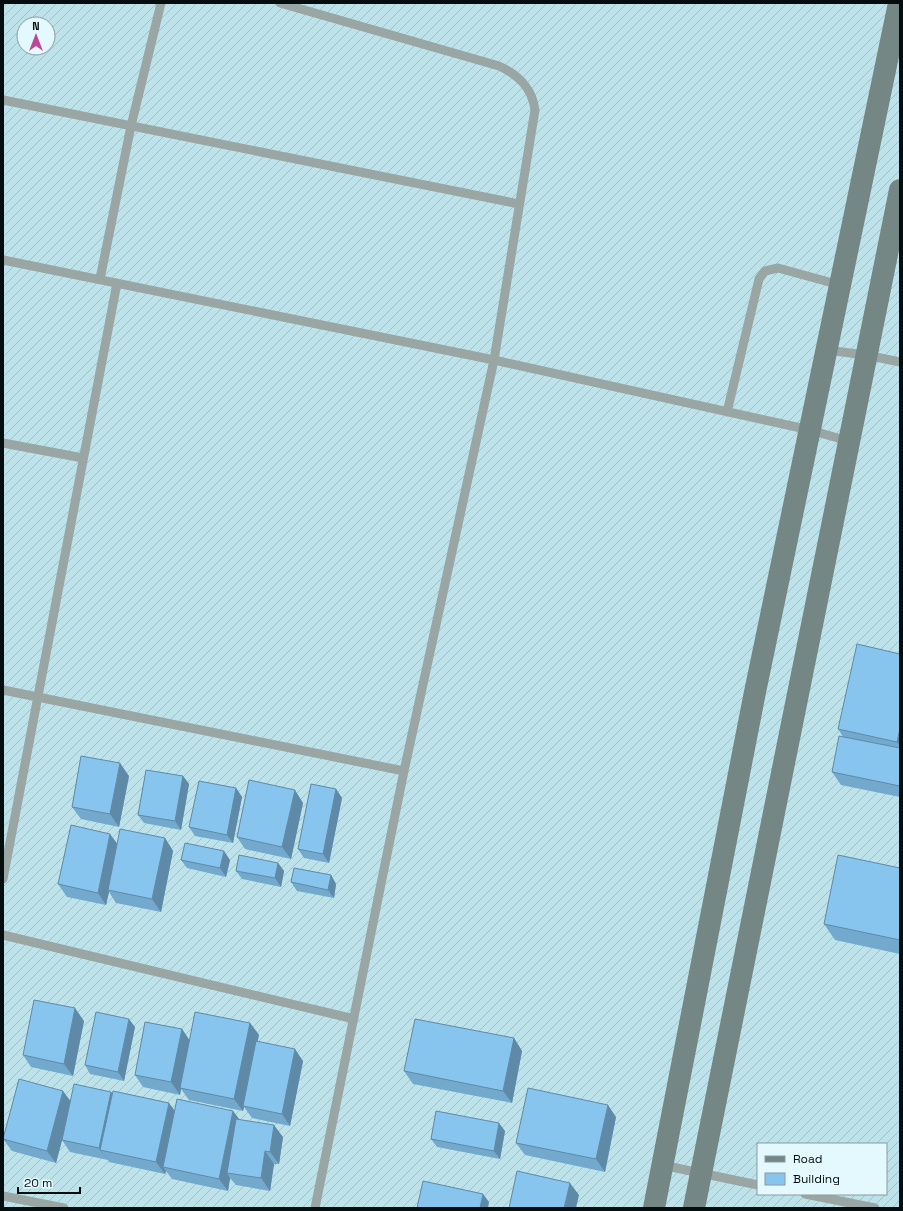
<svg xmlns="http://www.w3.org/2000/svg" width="903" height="1211" font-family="'Space Grotesk',sans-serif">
<defs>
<pattern id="industrial-furrows" width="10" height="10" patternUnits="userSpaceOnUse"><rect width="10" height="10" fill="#bde2ea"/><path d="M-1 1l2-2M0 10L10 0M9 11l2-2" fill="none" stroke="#a1c1c8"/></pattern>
</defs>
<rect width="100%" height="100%" fill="#d1edf3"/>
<path fill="url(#industrial-furrows)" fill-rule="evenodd" d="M3 3H900V1208H3ZM24 24H48V48H24ZM758 1144H886V1194H758Z"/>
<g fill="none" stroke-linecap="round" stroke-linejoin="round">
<path stroke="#9aa6a4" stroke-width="9" d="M280 3 499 66C519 75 532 88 535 110L494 360 404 771 315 1208
M3 100 519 204
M3 260 494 360 810 430 848 441
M100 279 131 126 161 3
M826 350 866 355 900 362
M727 412 759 279 765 271 778 268 840 285
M3 443 83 458
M3 690 404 771
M3 879 117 283
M3 935 354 1019
M662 1165 758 1185
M805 1194 875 1208
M3 1196 64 1208"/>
<path stroke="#758784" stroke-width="22" d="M654 1208 755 692 899 3
M694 1208 900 190"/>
</g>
<path fill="#74a9ce" d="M900 654V797L841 785 832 772 843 737 838 729Z
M129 776 119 827 81 819 72 807Z
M183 776 189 784 181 830 144 823 138 815Z
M236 788 242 797 233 843 195 836 189 827Z
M336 789 342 798 329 863 304 858 298 849Z
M303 803 291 859 245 849 237 837Z
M165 838 173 851 161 912 116 903 109 892 106 905 67 897 58 884 117 843Z
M181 860H230L226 877 187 868Z
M278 863 284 871 281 887 242 879 236 871Z
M900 868V954L835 940 824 924Z
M331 875 336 884 334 898 297 891 291 882Z
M84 1021 73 1076 31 1067 23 1055Z
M250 1023 259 1035 257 1041 303 1061 290 1126 252 1118 244 1107 243 1111 189 1100 181 1089 180 1095 143 1087 135 1075 182 1029 189 1040Z
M135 1027 124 1081 90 1074 85 1065Z
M514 1038 522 1051 512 1103 413 1084 404 1071Z
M111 1092 112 1094 175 1111H233L239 1119 283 1137 279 1164H274L270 1191 236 1185 230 1178 228 1191 172 1179 166 1171 165 1174 109 1162 108 1160 70 1152 62 1140 56 1163 12 1151 3 1139 70 1101Z
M616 1117 605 1172 525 1155 516 1143Z
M505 1131 500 1159 437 1147 431 1139Z"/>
<path fill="#5e8aa7" d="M900 729V746L897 742Z
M120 763 129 776 119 827 110 814Z
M183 776 189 784 181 830 175 821Z
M236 788 242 797 233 843 227 835Z
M336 789 342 798 329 863 323 854Z
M295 790 303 803 291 859 282 847Z
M110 834 119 846 108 890 109 892 106 905 98 893Z
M165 838 173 851 161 912 152 899Z
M224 851 230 860 226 877 220 868Z
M278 863 284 871 281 887 275 878Z
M331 875 336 884 334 898 328 890Z
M75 1008 84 1021 73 1076 64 1064Z
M129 1019 135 1027 124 1081 118 1072Z
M250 1023 259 1035 244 1106H243L244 1107 243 1111 234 1099Z
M182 1029 190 1041 180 1088 181 1089 180 1095 171 1082Z
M514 1038 522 1051 512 1103 503 1091Z
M295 1049 303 1061 290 1126 282 1114Z
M63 1091 72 1103 56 1163 47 1151Z
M111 1092 120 1105 100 1150 108 1160 99 1148Z
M169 1103 178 1115 163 1167 166 1171 165 1174 156 1162Z
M608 1105 616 1117 605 1172 596 1159Z
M233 1111 242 1123 227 1173 230 1178 228 1191 219 1179Z
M499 1123 505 1131 500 1159 494 1151Z
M274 1125 283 1137 279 1164 270 1152Z
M265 1151 274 1164 270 1191 261 1178Z
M570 1183 579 1195 576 1208H564Z
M483 1194 489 1202 488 1208H480Z"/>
<path fill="#87c5ef" stroke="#5e8aa7" d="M857 644 900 654V729L897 742 838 729Z
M839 736 900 748V786L832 772Z
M81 756 120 763 110 814 72 807Z
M146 770 183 776 175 821 138 815Z
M249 780 295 790 282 847 237 837Z
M199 781 236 788 227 835 189 827Z
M311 784 336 789 323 854 298 849Z
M71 825 110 834 98 893 58 884Z
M120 829 165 838 152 899 108 890Z
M185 843 224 851 220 868 181 860Z
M239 855 278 863 275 878 236 871Z
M838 855 900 868V940L824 924Z
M294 868 331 875 328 890 291 882Z
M34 1000 75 1008 64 1064 23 1055Z
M96 1012 129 1019 118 1072 85 1065Z
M195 1012 250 1023 234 1099 180 1088Z
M415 1019 514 1038 503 1091 404 1071Z
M145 1022 182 1029 171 1082 135 1075Z
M256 1041 295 1049 282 1114 243 1106Z
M19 1079 63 1091 47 1151 3 1139Z
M74 1084 111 1092 99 1148 62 1140Z
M528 1088 608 1105 596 1159 516 1143Z
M113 1091 169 1103 156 1162 100 1150Z
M177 1099 233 1111 219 1179 163 1167Z
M436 1111 499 1123 494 1151 431 1139Z
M236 1119 274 1125 270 1152 265 1151 261 1178 227 1173Z
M517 1171 570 1183 564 1208H509Z
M423 1181 483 1194 480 1208H417Z"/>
<rect width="903" height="1211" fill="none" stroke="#050d0f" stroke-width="8"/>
<rect x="757" y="1143" width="130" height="52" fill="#e3f9fe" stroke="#8a9b9e"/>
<rect x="765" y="1156" width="20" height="6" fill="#758784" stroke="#8a9b9e"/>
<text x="793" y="1163" font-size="12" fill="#050d0f">Road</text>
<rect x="765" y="1173" width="20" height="12" fill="#87c5ef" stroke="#8a9b9e"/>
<text x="793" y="1183" font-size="12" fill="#050d0f">Building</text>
<g transform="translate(36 36)"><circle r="19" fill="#e3f9fe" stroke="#8a9b9e"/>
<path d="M0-3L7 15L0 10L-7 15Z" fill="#c04598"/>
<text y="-6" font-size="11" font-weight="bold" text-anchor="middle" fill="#050d0f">N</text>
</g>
<path d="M18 1187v6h62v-6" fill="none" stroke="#050d0f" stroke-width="2"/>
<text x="24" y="1187" font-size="12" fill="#050d0f" stroke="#e3f9fe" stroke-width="3" paint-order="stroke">20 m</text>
</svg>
